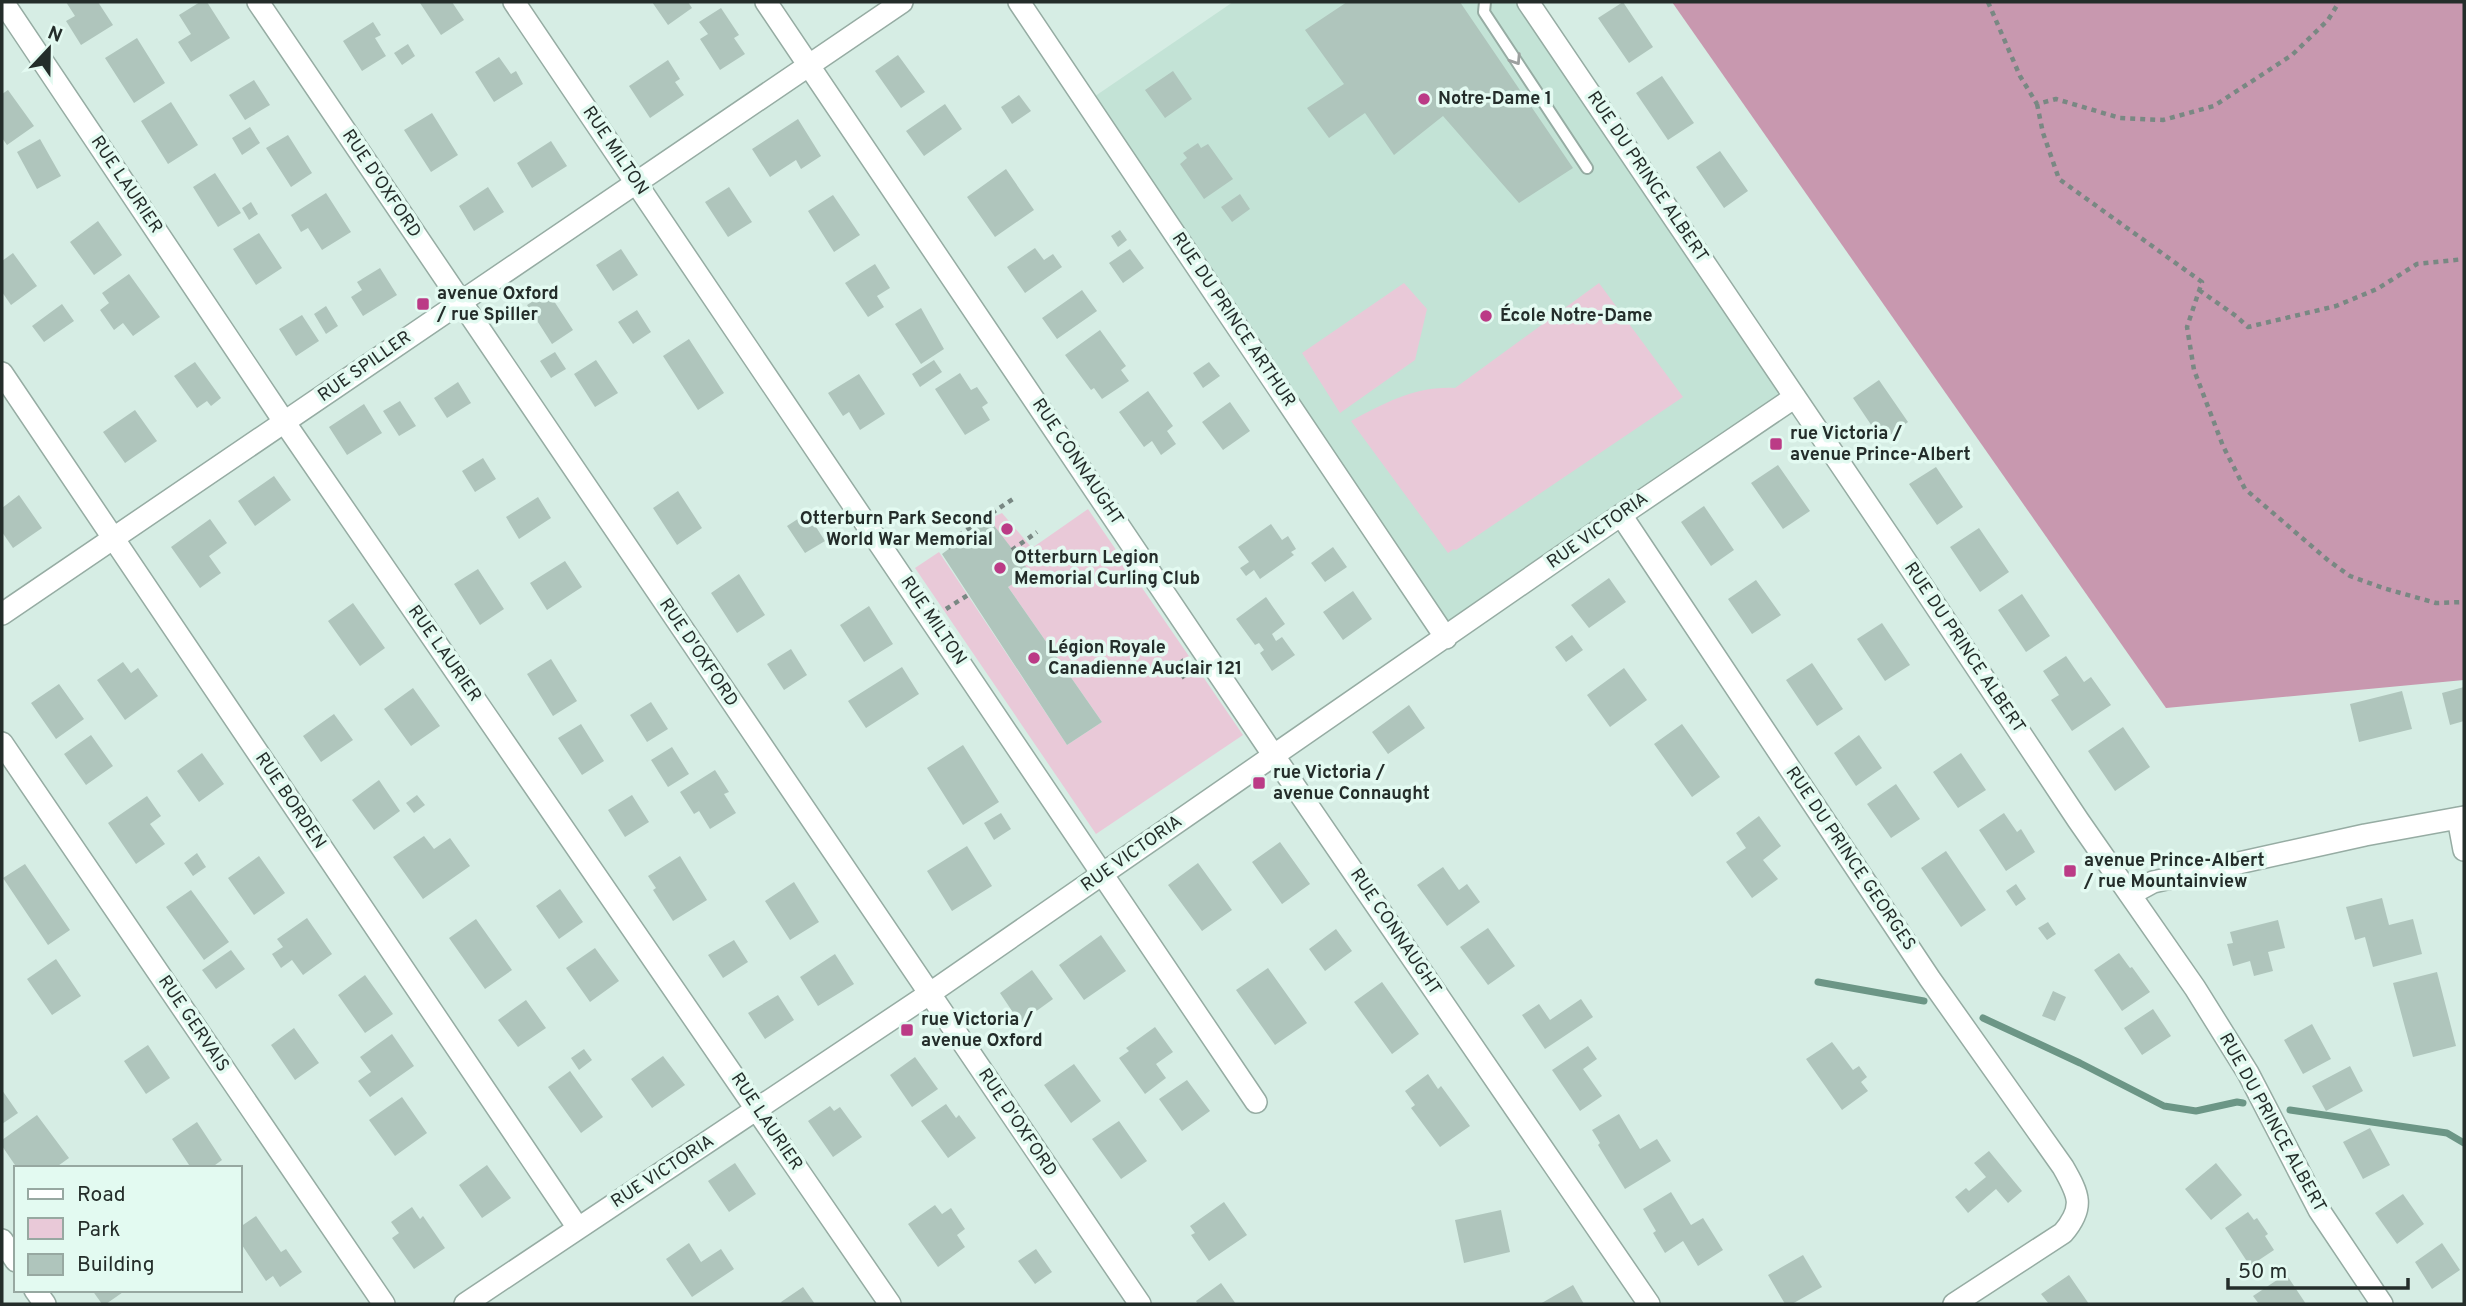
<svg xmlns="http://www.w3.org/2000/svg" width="2466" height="1306" font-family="Overpass,sans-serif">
<rect width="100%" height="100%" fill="#d6ede4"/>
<path fill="#c3e3d6" d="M1233 2H1528L1795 397 1446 638 1085 103Z"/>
<path fill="#e9c9d8" d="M1404 283 1427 309 1415 360 1340 413 1302 353Z
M1599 283 1683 397 1456 550 1454 549 1448 553 1351 421C1385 403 1415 386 1455 388Z
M1088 509 1243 735 1096 834 915 568 939 552 1067 745 1102 722 1008 587 1029 572 989 519 1002 513 1032 548Z"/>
<path fill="#c898af" d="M1672 2H2464V680L2166 708Z"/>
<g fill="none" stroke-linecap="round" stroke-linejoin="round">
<path stroke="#6c9686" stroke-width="7" d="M1818 982 1924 1001
M1983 1018 2080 1063 2164 1106 2196 1111 2237 1102 2243 1103
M2290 1110 2447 1133 2464 1143"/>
</g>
<path fill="#afc5bc" d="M66 2H98L113 25 81 45 66 21 75 16Z
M200 2H207L230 38 191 62 178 42 191 34 179 15Z
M422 2H452L464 20 441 35 420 3Z
M652 2H688L692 8 668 25Z
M1347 2H1460L1573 168 1519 203 1443 116 1394 155 1365 113 1329 138 1307 108 1344 84 1305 30Z
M1623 2 1653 47 1629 63 1598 18Z
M721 8 739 35 734 38 745 54 720 70 700 39 708 34 699 22Z
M373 22 381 35 375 38 386 56 362 71 343 41Z
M137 38 165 83 134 103 105 58Z
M408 44 415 56 402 65 394 53Z
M898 55 925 92 901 108 875 71Z
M499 57 511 74 516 71 523 84 494 102 475 72Z
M668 60 680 79 675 82 684 95 650 118 629 86Z
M1173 71 1192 99 1165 118 1145 90Z
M1662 76 1694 123 1668 140 1636 93Z
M254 80 270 105 245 120 229 95Z
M8 90 34 126 7 145 2 138V94Z
M1019 95 1031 111 1012 124 1001 107Z
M171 102 198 145 168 164 141 121Z
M945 104 962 129 924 156 906 131Z
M432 113 458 155 431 172 404 130Z
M798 119 821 156 801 169 796 160 770 177 752 149Z
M250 127 260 143 242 155 232 138Z
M288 135 312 173 291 187 266 148Z
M40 139 61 176 37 189 17 152Z
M551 141 567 166 532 188 517 163Z
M1198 143 1201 148 1208 144 1233 179 1204 199 1180 164 1187 158 1183 153Z
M1720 151 1748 191 1724 208 1696 167Z
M1006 169 1034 210 995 237 967 197Z
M215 173 241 213 218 227 193 187Z
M488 187 504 212 474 231 459 206Z
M729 187 752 222 728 237 705 202Z
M326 193 351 232 322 250 308 228 301 232 291 215Z
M1240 194 1250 209 1232 222 1221 207Z
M833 195 860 235 834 252 808 211Z
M251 202 258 214 249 220 242 208Z
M98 221 122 255 94 275 70 242Z
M1120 230 1127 240 1118 247 1111 236Z
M259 233 282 268 256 285 233 249Z
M1035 248 1044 260 1053 254 1062 267 1025 293 1007 267Z
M621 249 638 275 613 291 596 265Z
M1130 249 1144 268 1123 283 1109 263Z
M13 253 37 286 11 305 2 292V261Z
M875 264 890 288 877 296 884 307 868 317 845 283Z
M380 268 397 295 363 316 351 297 362 290 357 282Z
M129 274 160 317 133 336 123 323 114 330 100 310 109 303 102 293Z
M1082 290 1097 311 1057 339 1042 318Z
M548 292 573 330 552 344 527 305Z
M62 304 74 321 44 342 32 326Z
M326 306 338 326 326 334 314 314Z
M921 308 944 349 921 364 895 324Z
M637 310 651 332 633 344 618 322Z
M302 315 319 341 296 356 279 329Z
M1100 330 1126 366 1121 370 1129 381 1102 399 1094 388 1091 390 1065 355Z
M689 339 724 393 698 410 663 356Z
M555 352 566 369 551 378 540 361Z
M596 360 618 393 595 407 574 374Z
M934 360 942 372 920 387 912 374Z
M195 362 221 398 211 406 207 401 197 408 174 376Z
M1209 362 1220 376 1203 388 1193 373Z
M960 373 971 390 977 387 988 403 982 407 990 420 965 435 935 389Z
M859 374 885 414 860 430 849 412 843 416 828 393Z
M1879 380 1908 422 1882 441 1853 398Z
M458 382 471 403 447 418 434 398Z
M1148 391 1173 426 1167 431 1176 444 1161 455 1152 441 1144 447 1119 412Z
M400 401 416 426 399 436 383 411Z
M1230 402 1250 431 1223 450 1202 422Z
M364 404 382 433 347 455 329 427Z
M135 410 157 441 125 463 103 432Z
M483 458 496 479 475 492 462 471Z
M1778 465 1810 511 1783 529 1751 483Z
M1936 467 1963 507 1937 525 1909 484Z
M274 476 291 500 255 526 238 501Z
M678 491 702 528 677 545 653 508Z
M19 495 42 528 13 548 2 532V508Z
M538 497 551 518 519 539 506 517Z
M1704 506 1734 550 1711 566 1681 522Z
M807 513 825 541 805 553 787 526Z
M210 519 227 543 209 556 221 573 200 588 171 547Z
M989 519 1030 572 1008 587 1102 722 1067 745 942 554Z
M1271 524 1282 540 1288 536 1296 549 1291 552 1294 555 1260 579 1254 570 1246 576 1240 568 1249 562 1238 547Z
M1979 528 2009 572 1980 592 1950 547Z
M1333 547 1347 567 1325 582 1311 563Z
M565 561 582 587 547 610 530 583Z
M478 569 504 609 480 625 454 584Z
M739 574 765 615 737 633 711 593Z
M1609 578 1626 602 1589 628 1571 605Z
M1756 580 1781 615 1752 634 1728 599Z
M1353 591 1372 619 1343 640 1323 612Z
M2022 594 2050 636 2026 652 1998 610Z
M1266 597 1285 624 1272 634 1276 641 1282 637 1295 655 1272 671 1260 653 1264 650 1259 643 1255 645 1236 619Z
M353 603 385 648 360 666 328 621Z
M869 606 893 644 864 662 840 625Z
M1882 623 1910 665 1885 681 1857 639Z
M1572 635 1583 650 1566 662 1555 647Z
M791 649 807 675 784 690 767 664Z
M2066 656 2084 682 2091 677 2111 705 2072 731 2051 700 2059 695 2043 671Z
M551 659 577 701 553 716 527 674Z
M123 662 131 673 138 668 158 696 125 720 97 680Z
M1812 663 1843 709 1817 726 1786 680Z
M902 667 919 694 866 728 848 701Z
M1624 668 1647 700 1610 727 1587 695Z
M59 684 84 719 56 739 31 703Z
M2464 687V721L2450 725 2442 693Z
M413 688 440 726 411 746 384 709Z
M2402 691 2412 729 2359 742 2350 704Z
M651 702 668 729 647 742 630 715Z
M1409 705 1425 728 1388 754 1372 732Z
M334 714 353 740 321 762 303 736Z
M581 724 604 761 582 775 558 738Z
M1682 724 1720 777 1692 797 1654 744Z
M2123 727 2150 767 2115 791 2088 751Z
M91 735 113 766 86 785 64 754Z
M1859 735 1882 768 1856 786 1834 753Z
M963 745 999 802 963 825 927 768Z
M672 747 689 774 668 787 651 760Z
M202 753 224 784 199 802 177 771Z
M1961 753 1986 790 1958 808 1933 772Z
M715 770 729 792 724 794 736 813 710 829 699 811 694 814 680 792Z
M379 780 400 811 374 830 352 800Z
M1896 784 1920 819 1891 838 1867 804Z
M417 795 425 805 414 813 406 803Z
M632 795 649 822 625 837 608 810Z
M147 796 161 816 150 824 165 844 136 864 108 823Z
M1001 813 1011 829 994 840 984 823Z
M2004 813 2017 832 2021 829 2035 852 2006 871 1979 830Z
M1759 816 1781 846 1763 860 1778 879 1752 898 1726 862 1746 848 1736 833Z
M424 836 434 849 450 838 470 866 423 899 393 857Z
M1280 842 1310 884 1282 904 1252 862Z
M967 846 992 886 952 911 927 871Z
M1946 851 1986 910 1961 927 1921 868Z
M197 853 206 867 193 876 184 863Z
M259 856 285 893 254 915 228 878Z
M680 856 707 900 673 921 653 890 656 888 648 876Z
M1198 863 1232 910 1202 931 1168 885Z
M25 864 70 930 48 945 3 878Z
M1443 867 1459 890 1467 884 1480 902 1447 926 1417 885Z
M794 882 819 922 790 940 765 901Z
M2016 884 2026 899 2016 906 2006 891Z
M560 889 583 922 559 939 536 906Z
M191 890 229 942 204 960 166 907Z
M2382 898 2389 925 2413 919 2422 954 2373 967 2365 937 2355 940 2346 907Z
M307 918 332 954 303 975 292 960 281 968 272 954 283 947 277 939Z
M476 919 512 970 485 989 449 938Z
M2278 920 2285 948 2268 952 2273 971 2254 976 2250 961 2233 966 2227 944 2233 943 2230 932Z
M2048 922 2056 934 2047 940 2038 928Z
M1488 928 1515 966 1488 985 1460 947Z
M1336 929 1352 951 1325 971 1309 949Z
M1101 935 1126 971 1084 1000 1059 965Z
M734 940 748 962 723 978 708 955Z
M595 948 619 981 590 1002 566 968Z
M231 950 245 969 216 989 202 970Z
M2119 953 2130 968 2132 967 2150 992 2122 1011 2094 970Z
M835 954 854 984 818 1006 800 977Z
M56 959 81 996 52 1015 27 979Z
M1268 968 1307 1023 1275 1045 1236 990Z
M1032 970 1053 999 1020 1023 1000 993Z
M2437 972 2456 1046 2413 1057 2393 983Z
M365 975 393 1014 365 1033 338 995Z
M1382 982 1419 1034 1392 1054 1354 1002Z
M2053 991 2066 997 2055 1021 2042 1016Z
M778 995 794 1020 765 1039 748 1013Z
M1581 999 1593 1017 1545 1049 1522 1015 1539 1004 1550 1020Z
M526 1000 546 1028 518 1047 498 1020Z
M2153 1009 2171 1036 2142 1055 2124 1028Z
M2312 1024 2331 1059 2303 1074 2284 1040Z
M1155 1027 1173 1052 1156 1064 1166 1078 1145 1094 1119 1058 1129 1051 1126 1048Z
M294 1028 319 1063 295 1080 271 1045Z
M392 1034 414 1066 370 1097 358 1081 371 1072 360 1057Z
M1832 1042 1853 1070 1859 1066 1867 1077 1861 1082 1868 1091 1842 1110 1806 1059Z
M148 1045 170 1078 146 1094 124 1061Z
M1588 1046 1597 1059 1583 1069 1602 1096 1580 1111 1552 1070Z
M584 1049 592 1060 579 1070 571 1058Z
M663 1056 685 1085 652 1108 631 1079Z
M915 1057 938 1089 912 1107 890 1075Z
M1074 1064 1101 1101 1071 1123 1044 1085Z
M2350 1066 2363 1091 2326 1111 2312 1086Z
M570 1071 603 1117 581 1133 548 1087Z
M1428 1074 1438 1089 1441 1086 1470 1126 1440 1147 1411 1108 1415 1105 1405 1091Z
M1187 1080 1210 1111 1182 1131 1159 1099Z
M2 1090 18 1113 2 1124Z
M402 1097 427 1133 395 1156 369 1120Z
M946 1104 956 1118 959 1115 976 1138 948 1158 921 1121Z
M830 1106 834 1111 840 1107 862 1137 833 1157 808 1121Z
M1619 1114 1640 1149 1657 1139 1671 1161 1625 1189 1598 1145 1600 1143 1592 1130Z
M37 1115 69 1158 55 1168H17L2 1146V1140Z
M1119 1121 1147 1161 1121 1179 1092 1139Z
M197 1122 222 1160 211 1168H191L172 1139Z
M2370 1128 2390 1165 2363 1179 2343 1142Z
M1989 1151 2022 1191 2008 1203 1996 1189 1968 1213 1955 1197 1966 1188 1969 1191 1986 1177 1974 1163Z
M735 1163 756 1194 729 1212 708 1181Z
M2216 1163 2242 1195 2211 1220 2185 1189Z
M487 1165 511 1198 482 1218 459 1185Z
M1671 1192 1691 1225 1703 1218 1723 1250 1698 1266 1683 1241 1665 1253 1653 1233 1656 1231 1643 1209Z
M2403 1194 2424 1224 2397 1244 2375 1213Z
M1224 1202 1247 1235 1209 1261 1191 1235 1195 1233 1190 1226Z
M935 1205 942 1214 951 1208 965 1229 957 1235 965 1247 938 1267 908 1224Z
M412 1207 420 1219 423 1216 445 1248 414 1269 392 1238 399 1233 391 1222Z
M1501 1210 1510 1252 1464 1263 1455 1220Z
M2248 1212 2254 1220 2257 1218 2268 1234 2265 1236 2274 1250 2250 1266 2225 1228Z
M256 1216 281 1252 286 1249 302 1272 280 1287 273 1276 266 1281 240 1242V1227Z
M689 1243 701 1262 721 1249 734 1269 692 1297 666 1259Z
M2442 1243 2460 1270 2432 1289 2415 1262Z
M1036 1249 1052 1272 1035 1284 1018 1261Z
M1803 1255 1822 1287 1792 1304H1785L1768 1275Z
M2286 1274 2306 1304H2259L2253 1296Z
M2069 1275 2089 1304H2049L2041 1294Z
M1221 1283 1236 1304H1198L1196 1301Z
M1573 1285 1584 1304H1540Z
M803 1287 815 1304H782L781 1302Z
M92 1290H126L106 1304H102Z"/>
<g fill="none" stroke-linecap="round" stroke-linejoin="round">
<g stroke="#96aca3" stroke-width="14">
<path id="lane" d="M1485 2 1484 12 1587 168"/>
</g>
<g stroke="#96aca3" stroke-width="24">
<path id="street" d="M3 2 285 423 890 1304
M258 2 1140 1304
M514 2 1256 1102
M766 2 1274 756 1649 1304
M1019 2 1446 638
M1528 2 1895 545 2078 820 2195 988 2248 1073 2319 1210 2382 1304
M2 373 578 1228
M1621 515 1930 979 2063 1167C2079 1195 2085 1207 2063 1233L1954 1304
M2 614 902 2
M2 743 384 1304
M2458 818 2464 850
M2131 894 2153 882 2365 835 2464 817
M2 1240 16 1261
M35 1290 45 1304
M465 1304 929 994 1621 515 1795 397"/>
</g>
<path stroke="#798883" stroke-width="4.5" stroke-dasharray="5 5" stroke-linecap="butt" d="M1988 2 2020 76 2037 104 2056 99 2120 118 2163 120 2214 106 2292 55 2328 20 2339 2
M2037 104 2043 133 2059 179 2202 282 2187 327 2194 370 2223 446 2245 489 2329 561 2350 576 2383 588 2436 603 2464 602
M2199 290 2236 316 2248 327 2336 306 2377 289 2417 264 2464 259
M951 548 947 543 1013 499
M1012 550 1037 532
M946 609 968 595
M1184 660 1176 666 1185 679"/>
<use href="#lane" stroke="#fff" stroke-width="10"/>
<use href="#street" stroke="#fff" stroke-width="21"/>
</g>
<defs><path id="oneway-chevron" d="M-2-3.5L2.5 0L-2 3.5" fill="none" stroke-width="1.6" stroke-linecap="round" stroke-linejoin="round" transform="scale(1.75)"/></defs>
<use stroke="#9ca09f" href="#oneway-chevron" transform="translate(1516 60) rotate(57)"/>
<g fill="#bb3b86" stroke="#e3faf1" stroke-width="2.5">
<circle cx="1424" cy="99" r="7"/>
<rect x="416" y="297" width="14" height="14" rx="3.5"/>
<circle cx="1486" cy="316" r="7"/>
<rect x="1769" y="437" width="14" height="14" rx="3.5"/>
<circle cx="1007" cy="529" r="7"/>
<circle cx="1000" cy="568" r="7"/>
<circle cx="1034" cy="658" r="7"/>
<rect x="1252" y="776" width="14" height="14" rx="3.5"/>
<rect x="2063" y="864" width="14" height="14" rx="3.5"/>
<rect x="900" y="1023" width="14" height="14" rx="3.5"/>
</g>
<g text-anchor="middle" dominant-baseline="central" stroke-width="7" stroke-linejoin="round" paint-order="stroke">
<g font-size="18" font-weight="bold" fill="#242d2a" stroke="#e3faf1" text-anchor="start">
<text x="1438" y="99">Notre-Dame 1</text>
<text x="437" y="294">avenue Oxford<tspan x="437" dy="21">/ rue Spiller</tspan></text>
<text x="1500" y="316">École Notre-Dame</text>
<text x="1790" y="434">rue Victoria /<tspan x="1790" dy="21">avenue Prince-Albert</tspan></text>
<text x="993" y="519" text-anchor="end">Otterburn Park Second<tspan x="993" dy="21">World War Memorial</tspan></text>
<text x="1014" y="558">Otterburn Legion<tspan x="1014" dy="21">Memorial Curling Club</tspan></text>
<text x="1048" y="648">Légion Royale<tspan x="1048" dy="21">Canadienne Auclair 121</tspan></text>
<text x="1273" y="773">rue Victoria /<tspan x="1273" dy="21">avenue Connaught</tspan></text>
<text x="2084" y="861">avenue Prince-Albert<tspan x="2084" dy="21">/ rue Mountainview</tspan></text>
<text x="921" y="1020">rue Victoria /<tspan x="921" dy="21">avenue Oxford</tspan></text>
</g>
<g font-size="18" fill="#242d2a" stroke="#e3faf1">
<text transform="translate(615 151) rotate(56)">RUE MILTON</text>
<text transform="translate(1647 177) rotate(56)">RUE DU PRINCE ALBERT</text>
<text transform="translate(381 184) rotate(56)">RUE D'OXFORD</text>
<text transform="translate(126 185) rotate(56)">RUE LAURIER</text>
<text transform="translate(1233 320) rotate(56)">RUE DU PRINCE ARTHUR</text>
<text transform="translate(365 367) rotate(-35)">RUE SPILLER</text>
<text transform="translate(1077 462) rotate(56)">RUE CONNAUGHT</text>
<text transform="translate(1598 531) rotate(-35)">RUE VICTORIA</text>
<text transform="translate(933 621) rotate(56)">RUE MILTON</text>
<text transform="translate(1964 648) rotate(56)">RUE DU PRINCE ALBERT</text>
<text transform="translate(698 653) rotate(56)">RUE D'OXFORD</text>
<text transform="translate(444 654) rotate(55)">RUE LAURIER</text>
<text transform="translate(290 801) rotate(56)">RUE BORDEN</text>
<text transform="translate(1132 854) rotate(-35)">RUE VICTORIA</text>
<text transform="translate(1850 859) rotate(56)">RUE DU PRINCE GEORGES</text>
<text transform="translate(1395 932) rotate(56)">RUE CONNAUGHT</text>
<text transform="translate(193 1024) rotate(56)">RUE GERVAIS</text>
<text transform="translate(766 1122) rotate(56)">RUE LAURIER</text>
<text transform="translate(1017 1123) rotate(56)">RUE D'OXFORD</text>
<text transform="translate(2272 1123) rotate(61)">RUE DU PRINCE ALBERT</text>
<text transform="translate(663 1172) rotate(-33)">RUE VICTORIA</text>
</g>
</g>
<rect width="2466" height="1306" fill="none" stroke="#242d2a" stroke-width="7"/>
<rect x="14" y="1166" width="228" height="126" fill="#e3faf1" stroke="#97a8a1" stroke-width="2"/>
<rect x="28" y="1189" width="35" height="10" fill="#ffffff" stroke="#97a8a1" stroke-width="2"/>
<text x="77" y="1201" font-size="21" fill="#242d2a">Road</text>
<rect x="28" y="1218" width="35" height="21" fill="#e9c9d8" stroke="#97a8a1" stroke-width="2"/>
<text x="77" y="1236" font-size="21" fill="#242d2a">Park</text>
<rect x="28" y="1254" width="35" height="21" fill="#afc5bc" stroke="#97a8a1" stroke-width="2"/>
<text x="77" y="1271" font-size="21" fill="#242d2a">Building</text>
<g transform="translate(49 49) rotate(22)" stroke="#e3faf1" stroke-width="5" paint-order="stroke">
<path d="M0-5L12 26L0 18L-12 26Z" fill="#242d2a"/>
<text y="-10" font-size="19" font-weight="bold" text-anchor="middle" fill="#242d2a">N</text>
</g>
<path d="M2228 1278v10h180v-10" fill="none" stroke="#242d2a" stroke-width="3.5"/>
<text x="2238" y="1278" font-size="21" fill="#242d2a" stroke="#e3faf1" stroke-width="5" paint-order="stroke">50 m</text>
</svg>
